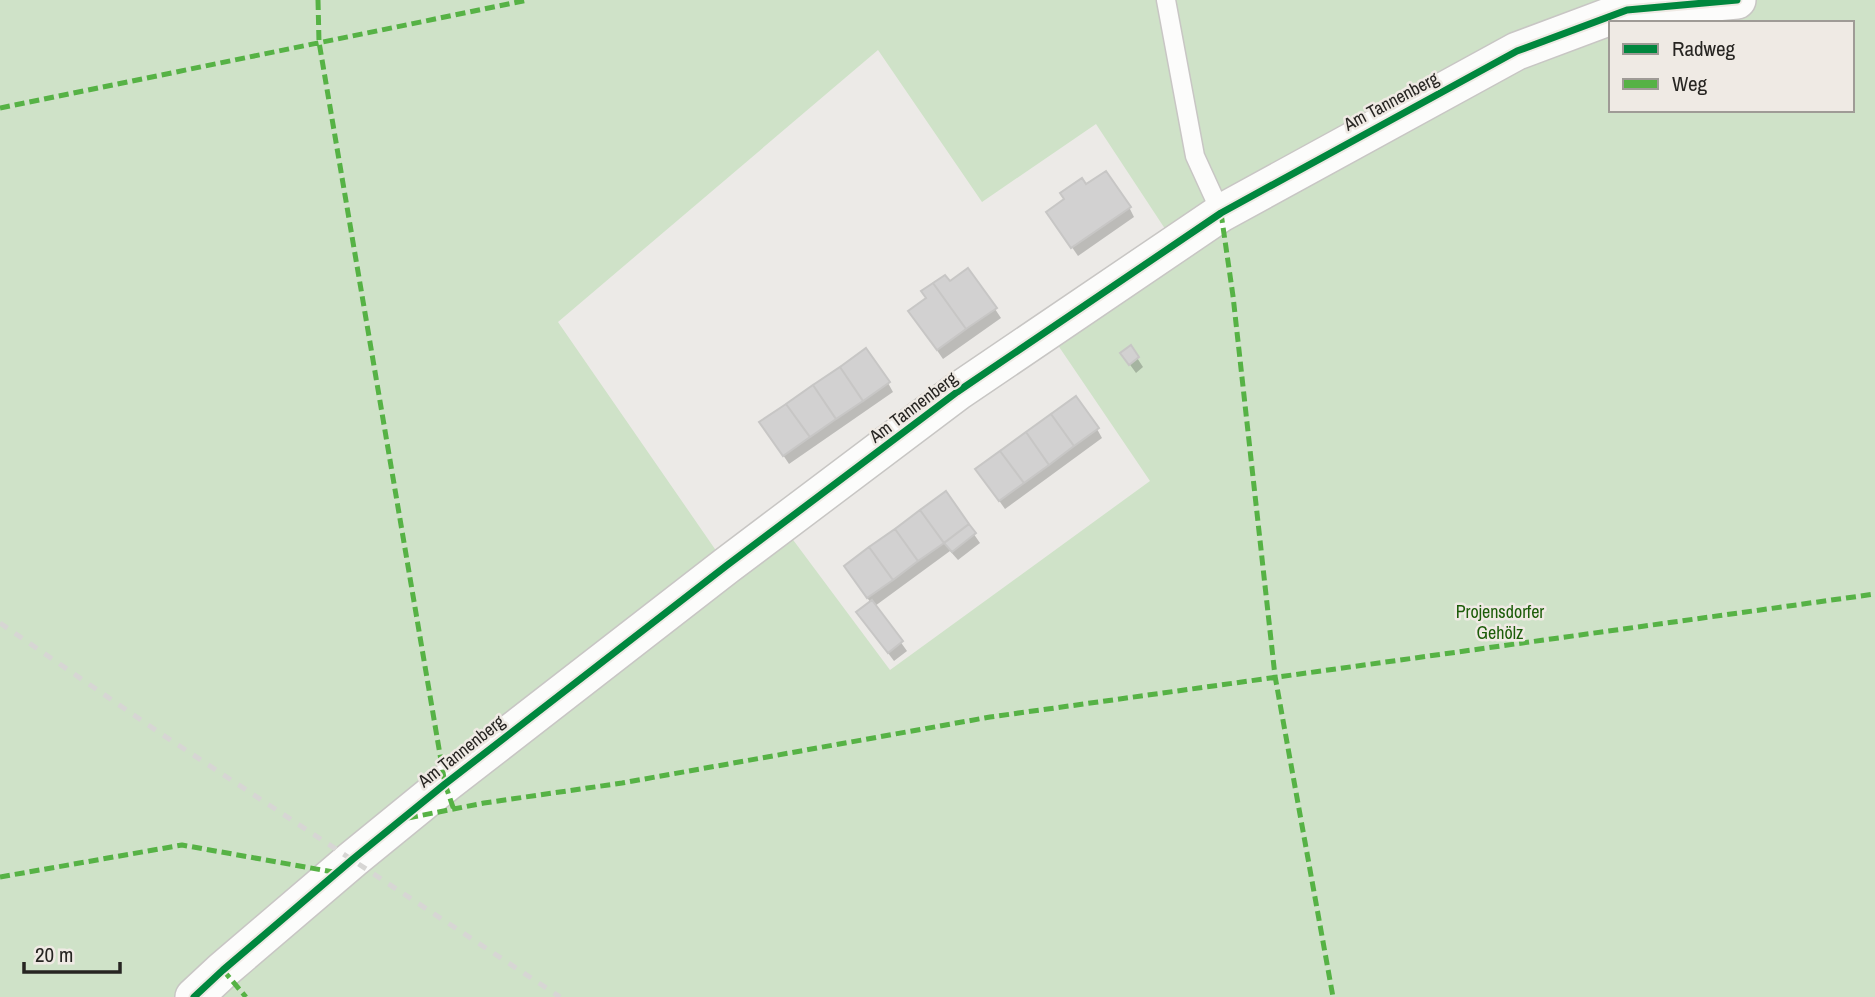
<svg xmlns="http://www.w3.org/2000/svg" width="1875" height="997" font-family="'Archivo Narrow',sans-serif">
<rect width="100%" height="100%" fill="#eceae7"/>
<path fill="#cfe2c8" fill-rule="evenodd" d="M0 0H1875V997H0ZM1611 23H1852V110H1611ZM878 50 982 202 1096 124 1175 244 1049 332 1150 481 890 670 782 525 726 565 558 322Z"/>
<path fill="#0003" d="M1086 187 1129 207 1134 217 1078 256 1054 221Z
M949 284 995 309 1001 318 943 359 916 320 927 299Z
M1130 347 1143 367 1136 373 1128 362Z
M888 383 893 392 789 464 767 431Z
M1097 429 1102 438 1005 509 983 478Z
M946 494 980 543 958 560 950 551 875 606 907 651 894 661 864 621 871 603 851 576Z"/>
<path fill="#d2d1d1" stroke="#c7c6c5" stroke-width="2" d="M1106 171 1131 207 1071 248 1046 212 1064 199 1060 193 1082 178 1086 184Z
M968 268 997 308 966 329 933 283 945 275 950 281Z
M933 283 966 329 937 350 908 311 926 298 921 291Z
M1131 345 1139 357 1129 365 1120 353Z
M866 348 890 382 863 401 840 367Z
M840 367 863 401 836 419 813 385Z
M813 385 836 419 810 437 786 404Z
M1076 396 1099 428 1074 446 1051 414Z
M786 404 810 437 783 456 759 422Z
M1051 414 1074 446 1049 465 1026 432Z
M1026 432 1049 465 1024 483 1000 451Z
M1000 451 1024 483 999 501 975 469Z
M946 491 969 524 944 543 920 510Z
M920 510 944 543 918 561 895 529Z
M969 524 976 533 952 552 944 543Z
M895 529 918 561 893 580 869 547Z
M869 547 893 580 867 598 844 566Z
M872 600 903 641 888 653 856 612Z"/>
<g fill="none" stroke-linecap="round" stroke-linejoin="round">
<g stroke="#c8c6c4" stroke-width="21">
<path id="service" d="M1166 0 1195 156 1221 213"/>
</g>
<g stroke="#c8c6c4" stroke-width="40">
<path id="minor" d="M194 997 223 970 353 859 445 784 726 566 957 392 1221 213 1517 51 1627 10 1737 0"/>
</g>
<use href="#service" stroke="#fcfcfb" stroke-width="18"/>
<use href="#minor" stroke="#fcfcfb" stroke-width="37"/>
<path stroke="#d7d6d4" stroke-width="5" stroke-dasharray="9 9" stroke-linecap="butt" d="M0 623 157 731 560 997"/>
<path stroke="#56b245" stroke-width="5" stroke-dasharray="10 5" stroke-linecap="butt" d="M318 0 319 42 445 784 454 810
M0 108 528 0
M1221 213 1233 296 1275 676 1333 997
M408 818 484 803 622 783 990 717 1875 594
M0 877 182 845 339 873
M223 970 246 997"/>
<g stroke="#efeae4" stroke-width="11">
<path id="cycleway" d="M194 997 223 970 353 859 445 784 726 566 957 392 1221 213 1517 51 1627 10 1737 0"/>
</g>
<use href="#cycleway" stroke="#00873e" stroke-width="7"/>
</g>
<g text-anchor="middle" dominant-baseline="central" stroke-width="5" stroke-linejoin="round" paint-order="stroke">
<g font-size="18" fill="#272522" stroke="#efeae4">
<text transform="translate(1391 101) rotate(-28)">Am Tannenberg</text>
<text transform="translate(913 407) rotate(-37)">Am Tannenberg</text>
<text transform="translate(461 751) rotate(-38)">Am Tannenberg</text>
</g>
<g font-size="18" fill="#1c5c09" stroke="#efeae4">
<text x="1500" y="611">Projensdorfer<tspan x="1500" dy="21">Gehölz</tspan></text>
</g>
</g>
<rect x="1609" y="21" width="245" height="91" fill="#efeae4" stroke="#9f9b96" stroke-width="2"/>
<rect x="1623" y="44" width="35" height="10" fill="#00873e" stroke="#9f9b96" stroke-width="2"/>
<text x="1672" y="56" font-size="21" fill="#272522">Radweg</text>
<rect x="1623" y="79" width="35" height="10" fill="#56b245" stroke="#9f9b96" stroke-width="2"/>
<text x="1672" y="91" font-size="21" fill="#272522">Weg</text>
<path d="M24 962v10h96v-10" fill="none" stroke="#272522" stroke-width="3.5"/>
<text x="35" y="962" font-size="21" fill="#272522" stroke="#efeae4" stroke-width="5" paint-order="stroke">20 m</text>
</svg>
